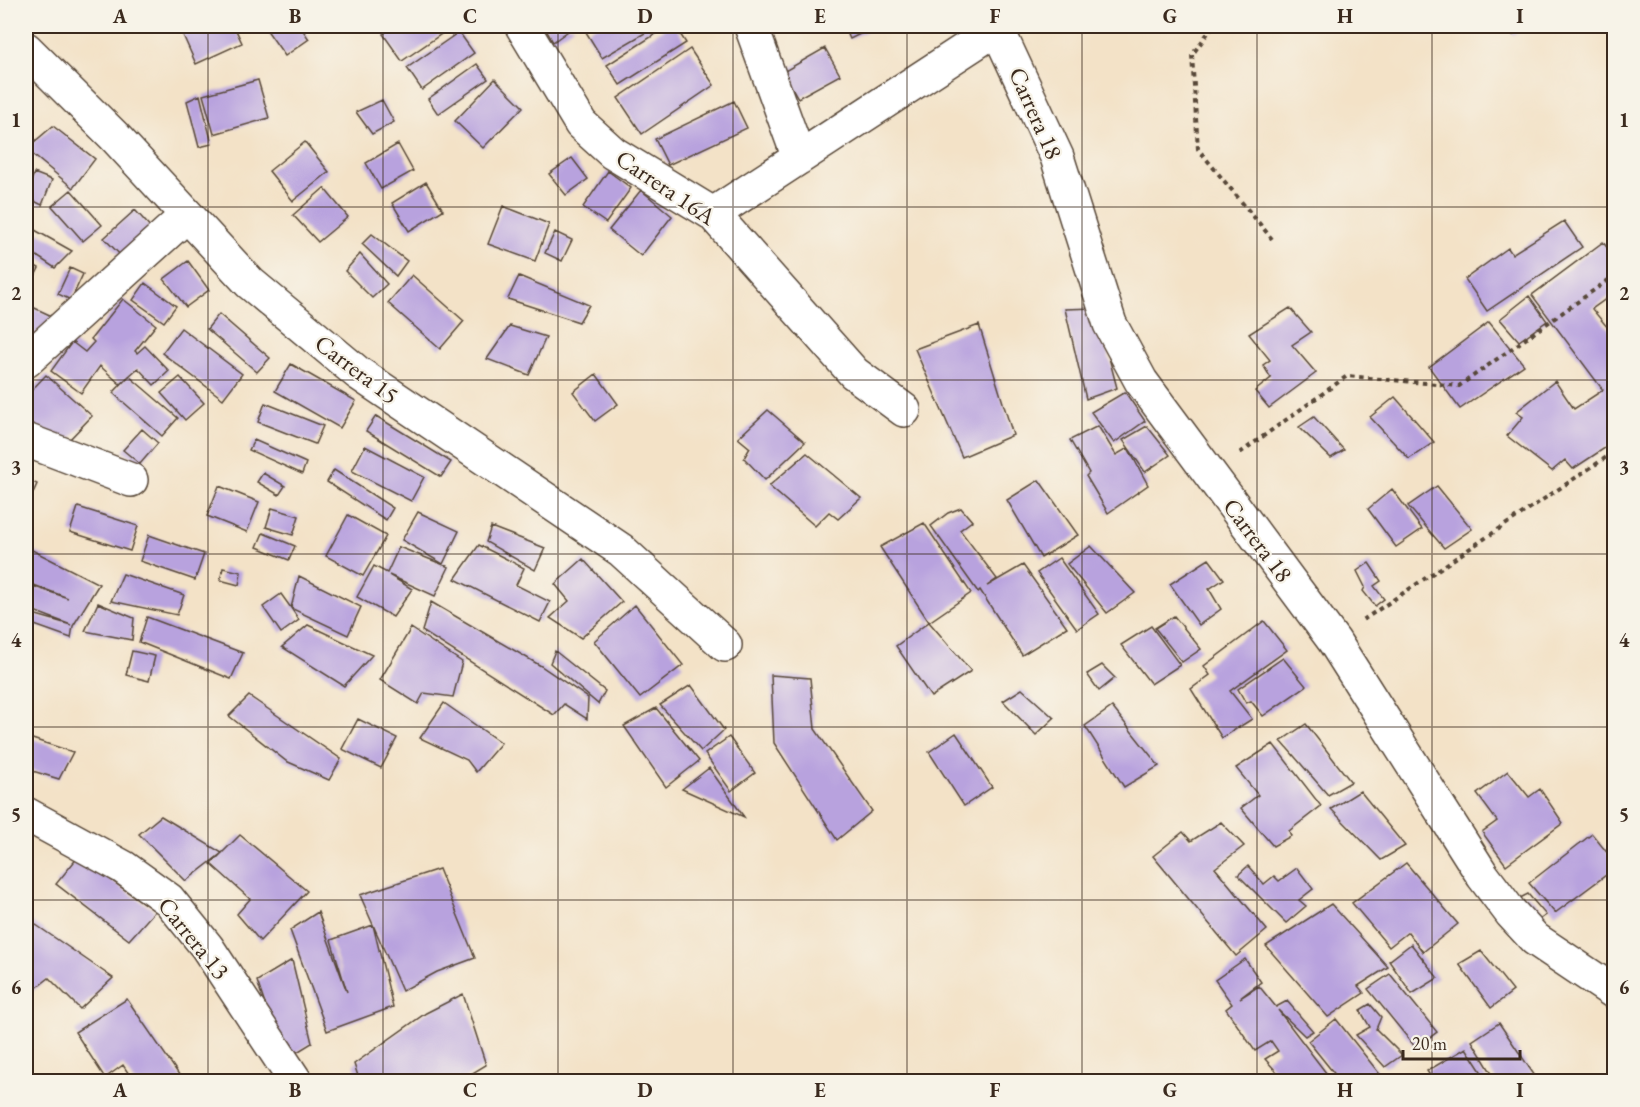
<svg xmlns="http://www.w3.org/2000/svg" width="1640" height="1107" font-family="'EB Garamond',serif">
<rect width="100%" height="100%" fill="#f7f3e8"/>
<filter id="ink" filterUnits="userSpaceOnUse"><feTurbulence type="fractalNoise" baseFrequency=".0167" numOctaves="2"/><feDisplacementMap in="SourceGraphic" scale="12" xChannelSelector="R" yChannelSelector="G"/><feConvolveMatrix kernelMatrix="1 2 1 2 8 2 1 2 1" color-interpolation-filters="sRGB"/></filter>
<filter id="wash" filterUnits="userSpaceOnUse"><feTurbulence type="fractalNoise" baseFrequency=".008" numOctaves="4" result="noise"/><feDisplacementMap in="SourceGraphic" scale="24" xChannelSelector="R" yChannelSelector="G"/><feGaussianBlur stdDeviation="1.35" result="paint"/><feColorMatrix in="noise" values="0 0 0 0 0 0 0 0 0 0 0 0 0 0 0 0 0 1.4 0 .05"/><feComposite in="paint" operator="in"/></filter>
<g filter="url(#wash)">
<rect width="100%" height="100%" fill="#f3e2c7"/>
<g id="blocks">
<path fill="#b8a2de" d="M179 26H234L242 43 196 64Z
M264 26H300L309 39 285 56Z
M395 26H444L447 30 402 61 383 34Z
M544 26H575L553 42Z
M596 26H657L602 58 586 32Z
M668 26H675L686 43 620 85 607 65Z
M844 26H876L850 39Z
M1508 26H1531L1513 35Z
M459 32 474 53 422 90 407 68Z
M825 48 840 75 798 98 783 72Z
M690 49 714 85 642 134 618 98Z
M477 64 488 79 438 114 428 99Z
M495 79 523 107 483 148 455 121Z
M258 80 269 118 214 134 203 95Z
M200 95 212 144 199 147 187 101Z
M382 100 394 122 372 134 356 112Z
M734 101 747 128 668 165 655 139Z
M53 126 95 159 73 188 26 149Z
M305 142 329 172 293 201 269 171Z
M398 144 413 171 381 189 366 163Z
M572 158 588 179 566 195 549 174Z
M608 171 631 188 606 223 583 207Z
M34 173 52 180 42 205 26 197Z
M426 182 443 210 409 231 392 203Z
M324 188 348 217 318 242 293 215Z
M71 190 102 225 83 241 52 206Z
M641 190 672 216 641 256 609 230Z
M503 206 549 224 535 261 488 244Z
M135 210 153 230 123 258 104 238Z
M1564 221 1582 247 1487 311 1465 279 1508 248 1512 254Z
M26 225 72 251 55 268 26 249Z
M555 232 572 240 562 261 545 253Z
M372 234 407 261 396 276 362 244Z
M1603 242 1614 257V293L1592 309 1614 335V442L1573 469 1565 460 1552 471 1507 436 1523 417 1516 412 1555 381 1574 409 1603 390 1532 295Z
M360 254 387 284 372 298 345 271Z
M26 261 39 268 29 288 26 286Z
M188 261 209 290 186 307 164 279Z
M70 268 83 274 71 300 58 294Z
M412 275 464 321 440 349 388 303Z
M519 276 589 305 579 322 508 299Z
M145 283 176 306 164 322 133 300Z
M1529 296 1547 321 1519 341 1500 319Z
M123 299 156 325 135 351 137 353 145 346 169 371 154 385 138 368 120 384 100 366 81 393 51 371 72 342 85 352 94 342 91 339Z
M26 304 54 317 26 343Z
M1096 308 1117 388 1086 399 1065 309Z
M1290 308 1311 332 1292 345 1316 373 1269 408 1255 391 1271 378 1263 365 1270 360 1249 334Z
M219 314 270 358 257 372 207 329Z
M1489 322 1524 365 1460 409 1429 367Z
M979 325 1013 435 962 457 915 349Z
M510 326 546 337 529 375 487 359Z
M181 328 242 374 223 399 162 353Z
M291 364 356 401 340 428 275 391Z
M596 374 618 404 595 421 573 392Z
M46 375 92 416 67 442 26 421V396Z
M129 376 178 418 162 436 113 393Z
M180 377 204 403 185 420 161 393Z
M1125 392 1145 421 1114 443 1091 412Z
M1395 397 1434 442 1409 459 1370 417Z
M265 403 323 426 315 444 258 422Z
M768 410 805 442 765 480 744 458 750 448 738 438Z
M376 416 451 462 441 477 366 431Z
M1314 417 1344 450 1331 458 1299 427Z
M1098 426 1116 455 1128 448 1148 485 1108 513 1086 476 1089 473 1070 440Z
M1147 426 1170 455 1145 472 1123 440Z
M142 429 158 443 140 464 123 450Z
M254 440 306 463 302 474 249 450Z
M365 446 424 477 411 501 352 471Z
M807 453 861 498 838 519 829 512 815 526 769 486Z
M334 470 393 508 386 520 327 482Z
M263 473 285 486 279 495 257 482Z
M26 479 37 484 26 508Z
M1039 480 1078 535 1041 558 1007 500Z
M219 486 259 502 247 532 207 516Z
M1437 486 1472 529 1444 548 1408 506Z
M1392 489 1422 529 1396 547 1368 509Z
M78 507 138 526 130 551 70 532Z
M272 508 299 516 293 535 266 527Z
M961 508 972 521 960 530 997 579 987 586 1023 565 1067 627 1022 655 980 590 978 592 931 526 948 513Z
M418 512 459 531 443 564 402 540Z
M348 515 386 536 363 576 326 556Z
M924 523 971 593 929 622 880 547Z
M491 527 545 548 535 570 486 542Z
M263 533 295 546 289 560 257 547Z
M149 535 204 554 195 580 140 561Z
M479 545 524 568 516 585 550 602 540 622 455 579Z
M1091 546 1135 593 1107 613 1067 564Z
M26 547 99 584 73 626 71 638 26 622V612L71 625 26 608V584L68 598 26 582Z
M399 547 449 567 435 596 389 575 412 589 393 617 357 597 374 566 387 573Z
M1059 558 1099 614 1077 629 1037 573Z
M583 559 622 602 581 638 550 618 569 601 555 584Z
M1209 559 1224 579 1209 589 1221 609 1199 625 1170 584Z
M1369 563 1381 581 1374 586 1384 599 1375 606 1363 591 1365 587 1357 571Z
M223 568 241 572 239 585 220 580Z
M123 574 184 595 177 615 111 601Z
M299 576 361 607 348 635 291 608 299 620 281 633 263 607 281 594 291 608Z
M431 602 541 666 588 698 587 719 564 704 554 715 422 631Z
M98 603 134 618 132 640 85 631Z
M635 605 683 665 640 698 594 641Z
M1174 616 1201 649 1182 662 1155 628Z
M147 617 243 653 231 679 139 642Z
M1264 621 1287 650 1230 691 1252 719 1222 738 1191 689 1210 675 1204 666Z
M929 622 971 671 931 697 896 646Z
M308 625 372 655 344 686 282 647Z
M1151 626 1180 665 1151 684 1121 645Z
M411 628 462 662 453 697 424 693 418 704 380 680Z
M132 651 155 656 149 681 126 675Z
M555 651 605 691 598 704 550 663Z
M1283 658 1306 686 1263 716 1251 701 1246 703 1238 689Z
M1102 665 1115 678 1099 691 1087 674Z
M771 675 810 678 815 729 872 811 837 840 774 743Z
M691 685 724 730 701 751 660 705Z
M1022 689 1054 718 1036 735 1003 701Z
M249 696 341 759 329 780 286 761 229 716Z
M444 703 501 743 476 772 467 760 420 738Z
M1112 707 1159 766 1124 787 1085 726Z
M656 708 699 761 666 787 624 726Z
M358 719 397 738 381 768 342 749Z
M1306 724 1351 782 1328 795 1281 741Z
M956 733 992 787 964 806 929 752Z
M26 737 73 752 59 779 26 769Z
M729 737 755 773 731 791 705 754Z
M1273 744 1321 806 1289 831 1291 836 1273 846 1241 808 1258 795 1236 768Z
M709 768 744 817 682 789Z
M1508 771 1529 797 1540 789 1563 823 1506 865 1482 832 1497 821 1477 794Z
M1360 791 1405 846 1381 860 1331 809Z
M161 816 222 853 186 881 139 834Z
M1221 822 1244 846 1215 868 1267 930 1236 956 1153 856 1183 832 1191 841Z
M1592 834 1614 861V869L1555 913 1529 883Z
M240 835 307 891 260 941 237 914 250 899 211 864Z
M78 857 155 911 129 940 56 884Z
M1406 863 1458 924 1423 952 1408 932 1389 947 1352 903Z
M1248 866 1264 884 1274 876 1279 881 1297 868 1313 889 1299 900 1306 906 1286 923 1238 875Z
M439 869 475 958 437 972 402 991 360 895Z
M1528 894 1546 915 1531 926 1512 902Z
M1331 904 1388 967 1358 986 1364 993 1328 1017 1266 946Z
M318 912 347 992 331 940 373 925 393 1007 327 1031 290 930Z
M26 918 113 978 80 1009 49 978 26 996Z
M1411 944 1438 978 1412 994 1389 961Z
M1481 951 1513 991 1491 1008 1459 964Z
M1245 959 1261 982 1240 998 1259 986 1276 1007 1287 1001 1313 1031 1305 1036 1278 1010 1333 1082H1286L1265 1059 1278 1051 1271 1041 1255 1051 1226 1009 1232 1004 1215 980Z
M292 960 312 1043 284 1060 257 981Z
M1390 974 1437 1032 1416 1048 1368 989Z
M463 994 486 1065 458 1082H360L354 1064 426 1013Z
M127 999 184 1082H134L123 1065 105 1078 75 1032Z
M1370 1004 1381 1017 1376 1029 1402 1055 1385 1067 1356 1035 1370 1027 1360 1010Z
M1336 1019 1386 1082H1341L1308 1041Z
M1499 1023 1539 1082H1497L1472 1041Z
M1466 1048 1488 1082H1434L1427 1071Z"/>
</g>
</g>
<g filter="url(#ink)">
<use href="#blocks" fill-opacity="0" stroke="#574637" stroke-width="1.5"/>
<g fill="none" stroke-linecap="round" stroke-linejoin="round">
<g stroke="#574637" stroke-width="36">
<path id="minor" d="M522 26 581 124 613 153 713 214 854 373 904 410
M751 26 799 158
M996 26 1057 157 1110 324 1141 381 1334 641 1483 876 1511 913 1535 939 1614 992
M26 49 114 136 250 283 358 373 621 550 725 645
M713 214 998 28
M26 361 186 216
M26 440 131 480
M26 814 123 867 169 900 207 947 296 1082"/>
</g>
<path stroke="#574637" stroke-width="4" stroke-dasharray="4.5 4.5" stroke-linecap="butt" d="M1213 26 1192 55 1198 149 1272 239
M1240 453 1347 376 1459 386 1614 276
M1363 620 1614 452"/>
<use href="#minor" stroke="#fff" stroke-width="33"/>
</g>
</g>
<path fill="none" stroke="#3b2a1e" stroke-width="1.5" stroke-opacity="0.55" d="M208 26V1082M383 26V1082M558 26V1082M733 26V1082M907 26V1082M1082 26V1082M1257 26V1082M1432 26V1082M26 207H1614M26 380H1614M26 554H1614M26 727H1614M26 900H1614"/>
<g text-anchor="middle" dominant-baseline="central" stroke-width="4.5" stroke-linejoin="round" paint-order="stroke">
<g font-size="24" fill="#3b2a1e" stroke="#f7f3e8">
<text transform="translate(1036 113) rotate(66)">Carrera 18</text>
<text transform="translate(666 187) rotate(34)">Carrera 16A</text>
<text transform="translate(357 369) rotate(37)">Carrera 15</text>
<text transform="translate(1258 540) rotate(53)">Carrera 18</text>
<text transform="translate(194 938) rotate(51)">Carrera 13</text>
</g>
</g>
<rect width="1640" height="1107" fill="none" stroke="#f7f3e8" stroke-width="66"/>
<path d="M1403 1050v9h117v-9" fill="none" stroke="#3b2a1e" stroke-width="3"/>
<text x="1412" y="1050" font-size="18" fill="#3b2a1e" stroke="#f7f3e8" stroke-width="4.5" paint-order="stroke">20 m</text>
<rect x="33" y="33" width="1574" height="1041" fill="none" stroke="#3b2a1e" stroke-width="2"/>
<g font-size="20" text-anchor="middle" font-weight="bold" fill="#3b2a1e">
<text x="120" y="23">A</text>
<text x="295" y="23">B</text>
<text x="470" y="23">C</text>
<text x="645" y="23">D</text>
<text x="820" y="23">E</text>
<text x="995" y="23">F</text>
<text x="1170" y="23">G</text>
<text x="1345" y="23">H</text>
<text x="1520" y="23">I</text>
<text x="16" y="127">1</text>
<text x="1624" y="127">1</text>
<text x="16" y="300">2</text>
<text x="1624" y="300">2</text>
<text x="16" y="474">3</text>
<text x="1624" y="474">3</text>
<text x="16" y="647">4</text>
<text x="1624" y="647">4</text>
<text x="16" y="821">5</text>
<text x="1624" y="821">5</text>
<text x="16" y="994">6</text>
<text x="1624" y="994">6</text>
<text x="120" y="1097">A</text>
<text x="295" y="1097">B</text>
<text x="470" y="1097">C</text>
<text x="645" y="1097">D</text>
<text x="820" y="1097">E</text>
<text x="995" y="1097">F</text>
<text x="1170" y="1097">G</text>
<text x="1345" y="1097">H</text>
<text x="1520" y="1097">I</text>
</g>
</svg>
